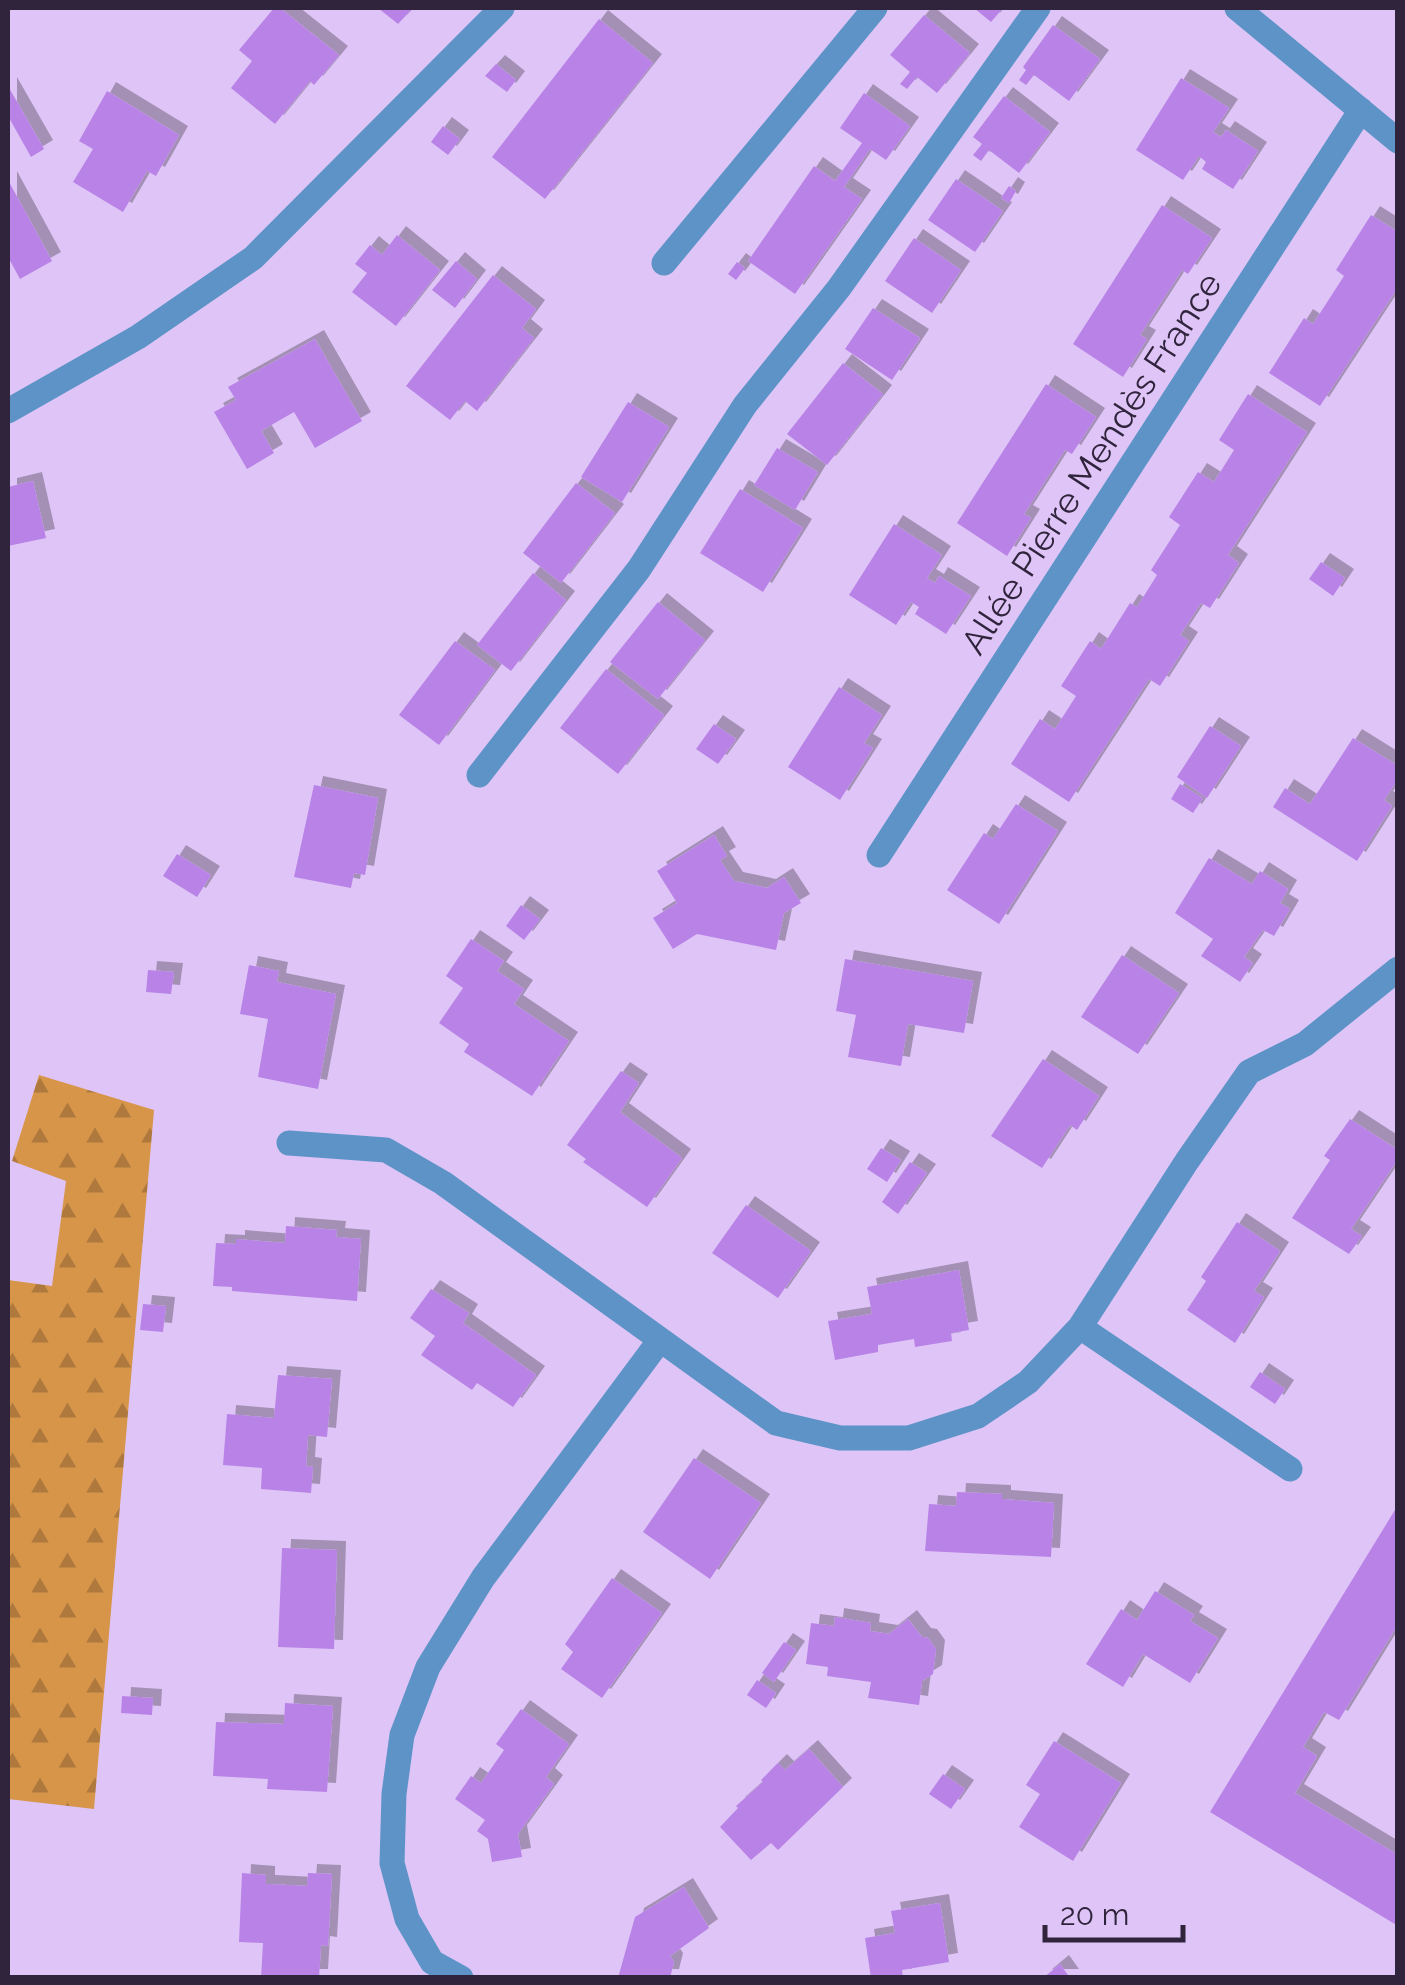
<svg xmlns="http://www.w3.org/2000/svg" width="1405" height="1985" font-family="Raleway,sans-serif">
<defs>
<pattern id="forest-firs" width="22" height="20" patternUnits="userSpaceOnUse" patternTransform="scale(2.5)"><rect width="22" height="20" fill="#d79549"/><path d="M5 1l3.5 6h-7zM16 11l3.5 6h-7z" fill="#af793e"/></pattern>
<filter id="shadow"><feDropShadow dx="9" dy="-9" stdDeviation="0" flood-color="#0004"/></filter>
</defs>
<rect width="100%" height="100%" fill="#dfc5f7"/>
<path fill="url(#forest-firs)" d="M39 1075 154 1110 94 1809 8 1799V1280L52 1286 66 1181 12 1161Z"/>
<path fill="#b982e7" filter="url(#shadow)" d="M274 8H280L339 55 314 85 310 81 275 124 231 88 252 61 239 50Z
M378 8H413L398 24Z
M974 8H1003L991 22Z
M924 15 970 53 937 93 917 77 907 89 900 84 910 72 890 55Z
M599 19 653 63 545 199 492 157Z
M1053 25 1100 59 1069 101 1034 75 1026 85 1019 80 1026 70 1023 67Z
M496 64 516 80 507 92 485 76Z
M1181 78 1229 108 1213 132 1221 137 1226 130 1258 151 1233 189 1202 169 1206 162 1199 156 1183 180 1136 150Z
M8 86 44 149 31 157 8 116Z
M107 91 179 135 156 176 147 171 123 212 73 182 93 149 79 141Z
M864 93 910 126 886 160 870 149 844 187 862 199 795 294 748 261 814 166 835 181 862 143 840 128Z
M1004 96 1050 132 1019 173 989 150 981 161 973 155 982 144 973 137Z
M443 126 460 139 448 155 431 142Z
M956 179 1003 211 975 252 928 220Z
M8 180 52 261 20 279 8 257Z
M1009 186 1016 191 1009 203 1001 198Z
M1162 205 1212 238 1188 274 1182 270 1140 335 1147 339 1123 377 1073 344Z
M1371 215 1398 232V287L1320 406 1269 373 1304 318 1313 324 1344 276 1336 270Z
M397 235 440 270 396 326 352 292 367 273 355 264 370 245 382 255Z
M914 238 961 270 932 313 885 281Z
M456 261 477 279 455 308 432 290Z
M737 262 745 268 736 280 728 274Z
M493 275 536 309 522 328 534 338 477 411 465 401 450 420 406 386Z
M873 308 920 338 892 380 845 349Z
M315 339 362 421 315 448 294 412 261 431 274 453 247 469 214 412 236 400 228 387Z
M843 363 883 394 827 465 787 434Z
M1046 384 1096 417 1072 454 1065 450 1024 514 1031 518 1007 556 957 523Z
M1248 394 1307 432 1228 555 1239 563 1210 608 1201 603 1180 635 1189 641 1160 686 1149 679 1069 802 1011 764 1040 719 1055 729 1076 696 1061 686 1090 641 1101 649 1130 603 1137 607 1157 575 1151 570 1180 525 1169 517 1198 472 1214 482 1234 450 1219 440Z
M628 402 669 427 622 502 581 477Z
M777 448 818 472 795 510 754 485Z
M33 481 46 538 8 546V487Z
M576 483 615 513 561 583 523 553Z
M740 489 803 528 763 592 700 553Z
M894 524 942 555 927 578 935 583 939 576 971 596 946 634 915 614 919 607 911 602 896 625 849 595Z
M1321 562 1345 578 1333 596 1309 579Z
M533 573 566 600 511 671 477 645Z
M658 602 705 640 658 699 610 662Z
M455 641 495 670 439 745 399 715Z
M606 669 664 715 618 774 560 728Z
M839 687 882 715 864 743 873 748 840 800 788 767Z
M714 724 736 739 718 764 696 749Z
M1210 726 1241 746 1207 798 1177 777Z
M1353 738 1398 766V779L1384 800 1392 806 1357 861 1273 807 1285 788 1310 804Z
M1180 784 1203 798 1193 813 1171 799Z
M314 785 378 798 365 875 354 873 351 888 294 877Z
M1016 804 1058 831 999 924 947 890 984 833 993 839Z
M714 835 727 856 720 860 734 881 767 888 784 877 801 903 784 913 776 950 697 934 673 949 653 918 677 903 657 871Z
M177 854 211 875 197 897 163 876Z
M1209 858 1252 884 1260 871 1288 889 1280 903 1290 909 1274 936 1263 930 1244 957 1253 963 1240 982 1201 956 1213 939 1175 913Z
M521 905 540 919 524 940 506 926Z
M471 939 504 961 497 971 524 989 514 1004 569 1041 532 1096 464 1052 469 1044 439 1023 463 988 446 976Z
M1122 955 1179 993 1138 1054 1081 1017Z
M845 959 973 981 964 1033 908 1024 901 1066 848 1057 856 1015 836 1011Z
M249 965 279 971 277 982 336 994 318 1089 258 1077 268 1019 240 1014Z
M148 970 174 972 171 994 146 992Z
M1043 1059 1099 1096 1077 1130 1070 1125 1042 1168 991 1136Z
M621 1071 639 1083 620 1112 682 1158 647 1207 583 1162 586 1159 567 1145Z
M1350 1119 1398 1150V1159L1351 1229 1362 1236 1349 1254 1292 1218 1330 1160 1324 1156Z
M881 1148 901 1160 887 1182 867 1169Z
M910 1162 927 1173 898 1214 882 1202Z
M746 1205 811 1251 778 1298 712 1253Z
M1237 1222 1280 1251 1254 1291 1264 1297 1235 1343 1187 1310 1206 1281 1201 1277Z
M286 1226 337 1230 336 1237 361 1239 357 1301 232 1291V1287L213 1286 216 1243 236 1244V1239L285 1243Z
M959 1270 969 1330 951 1333 952 1341 915 1347 914 1339 878 1345V1352L835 1360 828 1321 872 1314 867 1287Z
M431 1289 469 1313 463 1323 536 1375 513 1407 477 1383 472 1390 421 1355 435 1336 410 1318Z
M143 1304 166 1306 163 1332 140 1330Z
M1260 1372 1285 1389 1275 1404 1250 1387Z
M278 1375 332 1379 327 1437 308 1435 306 1466 313 1467 311 1493 261 1489 262 1468 223 1465 227 1414 274 1418Z
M694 1458 761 1503 710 1579 643 1532Z
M957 1492 1002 1494V1499L1054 1503 1051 1557 925 1551 929 1504 956 1506Z
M1398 1505V1624L1339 1720 1324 1712 1303 1747 1317 1756 1295 1793 1398 1855V1926L1210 1812Z
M282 1548 337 1550 334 1649 278 1647Z
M612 1578 662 1613 602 1698 561 1669 573 1652 565 1644Z
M1155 1591 1194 1615 1190 1621 1218 1638 1190 1683 1143 1654 1123 1687 1086 1664 1121 1609 1137 1620Z
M835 1617 871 1623 870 1631 889 1634 908 1619 922 1637 928 1638 936 1649 933 1674 922 1681 919 1705 868 1698 871 1682 827 1676 828 1667 806 1664 811 1623 834 1626Z
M784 1642 796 1650 774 1682 762 1673Z
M757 1680 776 1693 766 1708 747 1695Z
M122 1696 153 1698 152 1715 121 1713Z
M285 1703 333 1706 327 1792 267 1789 268 1779 213 1776 216 1722 284 1724Z
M521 1709 569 1744 546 1777 554 1784 518 1834 522 1857 492 1862 488 1839 477 1831 485 1820 455 1799 471 1776 481 1783 504 1750 496 1744Z
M1054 1741 1121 1783 1073 1861 1019 1827 1040 1794 1026 1785Z
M809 1749 843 1787 778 1850 771 1843 751 1860 720 1827 738 1808 736 1806 763 1782 761 1780 778 1763 785 1770Z
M943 1774 965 1789 951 1809 929 1794Z
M242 1873 266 1875V1884L307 1886 308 1873 332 1874 328 1946 321 1945 319 1978H261L263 1943 239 1942Z
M684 1887 709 1928 670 1956 674 1962 670 1978H618L635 1917Z
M940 1903 949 1962 902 1970 903 1978H871L865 1938 895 1933 891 1911Z
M1060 1964 1070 1978H1043Z"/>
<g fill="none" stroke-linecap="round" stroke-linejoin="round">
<path stroke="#5d93c6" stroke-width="25" d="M1237 8 1398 141
M664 263 875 8
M8 411 138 337 253 258 502 8
M479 775 639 569 745 405 839 288 1038 8
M879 855 1361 110
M289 1143 386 1150 443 1183 776 1423 840 1438H909L978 1416 1028 1382 1080 1327 1187 1161 1249 1072 1305 1044 1398 969
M1080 1327 1290 1469
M461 1978 432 1962 407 1919 392 1863 394 1794 402 1735 428 1667 483 1578 660 1340"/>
</g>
<g text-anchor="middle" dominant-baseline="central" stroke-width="8" stroke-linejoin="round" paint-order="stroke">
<g font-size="35" fill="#30243c" stroke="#dfc5f7">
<text transform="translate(1091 463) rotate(-57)">Allée Pierre Mendès France</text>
</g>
</g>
<rect width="1405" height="1985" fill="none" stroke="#30243c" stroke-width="20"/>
<path d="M1045 1925v15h138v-15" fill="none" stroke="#30243c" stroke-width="5"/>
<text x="1060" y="1925" font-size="30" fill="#30243c" stroke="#dfc5f7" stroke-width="8" paint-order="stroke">20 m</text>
</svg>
